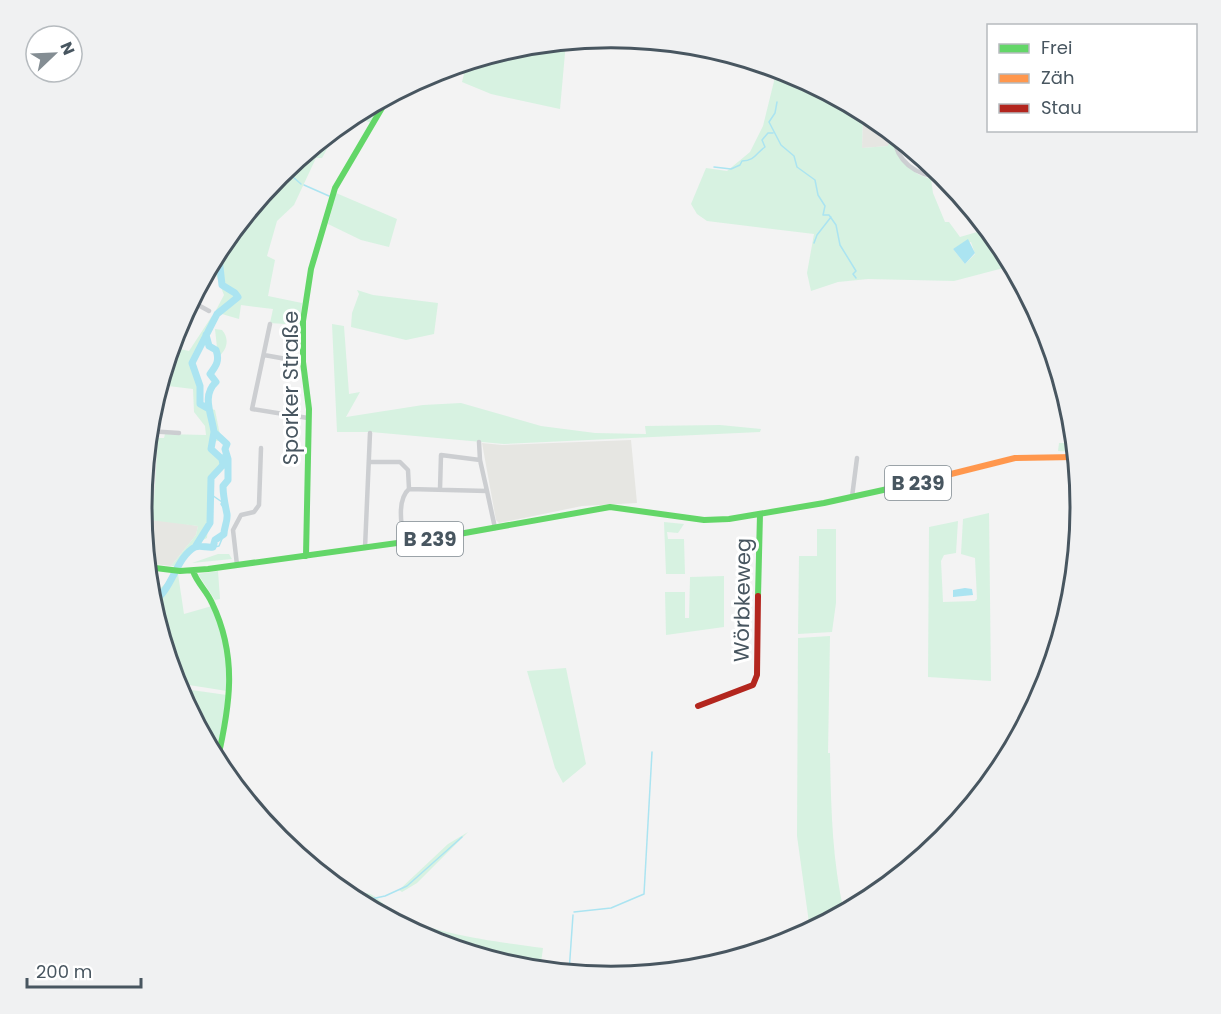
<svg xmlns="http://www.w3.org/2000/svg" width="1221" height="1014" font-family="Poppins,sans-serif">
<rect width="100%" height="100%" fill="#f3f3f3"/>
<path fill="#e6e6e2" d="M863 112 891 133 889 146 862 148Z
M631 440 637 503 582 506 499 523 496 520 482 443 502 445Z
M142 519 173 522 198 526 196 535 171 566 154 564 146 562Z"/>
<path fill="#e4e4e5" d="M148 434 158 435 154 501 142 499Z"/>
<path fill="#d7f2e1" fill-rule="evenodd" d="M566 42 560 109 491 94 462 82 464 74 451 67 519 46Z
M777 69 790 73 863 112 862 148 888 146 891 137C901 159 906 172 931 179L933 193 945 222H949L960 237 977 232 976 216 1001 246 1011 266 954 281 868 279 838 282 811 291 807 273 814 234 707 221 697 214 691 204 706 168 727 171 750 152 763 126ZM971 242 975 254 965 264 953 249Z
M386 97 373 124 353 115Z
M340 125 322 158H316L294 205 277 221 267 256 275 260 268 296 302 303 300 325 270 323 273 309 241 305 239 319 215 312 224 295 211 262C242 206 291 164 340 125Z
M336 193 397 219 389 247 361 240 328 224Z
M357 290 373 295 438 303 434 334 406 340 351 327 352 313 359 294Z
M212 316 218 319C211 331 197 348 194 361 192 375 200 391 200 405L215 410 221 440 213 442 212 448 225 458 224 468 212 480 207 538 193 545 178 566H171L196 535 198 526 142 519V499L154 500 158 438H164L165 434 206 435 205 426 194 412 193 389 168 386 176 357 168 355 171 347 189 351Z
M332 324 344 326 349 394 360 392 346 417 423 405 461 403 541 426 595 433 646 434 645 426 720 425 761 429 760 432 504 444 371 432H337Z
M215 329 222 330C230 339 227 350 218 357Z
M1059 443H1074L1075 452 1058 451Z
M989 513 991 681 928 677 929 527 958 521 956 553 944 555 941 561 943 602 975 601 977 599 975 558 961 554 963 519Z
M664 522 684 524 678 533 667 532 668 539H684L685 574H666Z
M817 529H836V603L832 632 798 634 799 556H817Z
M218 554H229L232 559 192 563Z
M218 571 220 599 215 600 198 574Z
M171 573 178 574 184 614 212 606 228 653 227 691 176 683 150 597 166 583Z
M724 576V627L666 635 665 592H685V618H689L690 577Z
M830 636 828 753H830C831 807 832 859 844 912L810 930 797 836 798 638Z
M566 668 586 764 563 783 555 768 527 671Z
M177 688 227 695 225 718 216 760Z
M468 832 417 883 402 892 399 890 448 844Z
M367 893C379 896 385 908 397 914 436 935 499 942 543 948L540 970C471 963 411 930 352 898Z"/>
<path fill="#abe4f1" d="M968 239 975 253 965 264 953 249Z
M965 588 972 589 973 595 953 597V590Z"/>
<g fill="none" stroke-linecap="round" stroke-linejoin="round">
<path stroke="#abe4f1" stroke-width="1.5" d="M777 102 775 113 769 122 781 145 794 156 797 167 815 180 818 195 825 206 823 215H829L836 225 840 245 856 271 853 274 856 278
M714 167 731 169 740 165 742 161C755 161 756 153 765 147L762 140 768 133H773
M279 175 293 177 301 184
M304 185 329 196
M814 243 817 235 831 217
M221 458 225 452
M209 493 222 502
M224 498 221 504 225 510
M210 548 219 546 224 534
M357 902 385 896 407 886 462 837
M574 912 611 908 644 894 652 752
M569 972 573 915"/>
<path stroke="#abe4f1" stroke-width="7" d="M209 409 200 404V386L192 363 217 314 238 297 235 293 222 285 219 258 236 234 241 220
M195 547 210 523 211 478 223 465 222 459 211 449 214 432
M151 603C173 591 175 558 195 547 200 545 208 548 213 547L215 540 224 534C224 527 228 521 227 514 225 504 223 496 223 486L228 480V459L225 449 227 444 214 432C212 415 201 396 216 382L210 374C216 366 220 361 216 350L209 346 206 335"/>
<path stroke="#ccced1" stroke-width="4.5" d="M893 135C897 164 917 176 945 178
M191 301 209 311
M270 324 252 409 308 418
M264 355 303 362
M148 431 179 433
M479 442 480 460
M369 462H400L408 470 409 489C396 500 402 528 404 543
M409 489 487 491 495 528
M440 489 441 455 480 460 487 491
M852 497 857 458
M365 548 370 433
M237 565 233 530 241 515 254 512 259 505 261 448"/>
<path stroke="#63d668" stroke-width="6" d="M306 556 309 409 303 362V321L311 269 335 188 389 96
M147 567 180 571 208 569 448 536 610 507 704 520 729 519 824 503 915 483
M193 571C197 583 207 591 212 603 238 657 230 706 217 762
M758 596 760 514"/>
<path stroke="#ff974d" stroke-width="6" d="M915 483 1015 458 1075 457"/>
<path stroke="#b3261e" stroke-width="6" d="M698 706 753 685 757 675 758 596"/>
</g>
<g text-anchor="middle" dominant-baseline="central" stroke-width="6" stroke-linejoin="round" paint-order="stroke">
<g fill="#fff" stroke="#7f8990" stroke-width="1.5">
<rect x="885" y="466" width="66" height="34" rx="4.5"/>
<rect x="397" y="522" width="66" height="34" rx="4.5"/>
</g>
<g font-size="20" font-weight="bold" fill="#485660">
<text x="918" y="483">B 239</text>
<text x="430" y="539">B 239</text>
</g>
<g font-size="21" fill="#485660" stroke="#fff">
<text transform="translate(290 388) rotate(-90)">Sporker Straße</text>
<text transform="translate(742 600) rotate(-89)">Wörbkeweg</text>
</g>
</g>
<path d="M0 0H1221V1014H0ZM152 507a459 459 0 1 1 918 0a459 459 0 1 1-918 0Z" fill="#f0f1f2" fill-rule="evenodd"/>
<path fill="none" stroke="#485660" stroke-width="3" d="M152 507a459 459 0 1 1 918 0a459 459 0 1 1-918 0Z"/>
<rect x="987" y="24" width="210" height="108" fill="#ffffff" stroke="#b6bbbf" stroke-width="1.5"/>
<rect x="999" y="44" width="30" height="9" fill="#63d668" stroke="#b6bbbf" stroke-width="1.5"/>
<text x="1041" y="54" font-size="18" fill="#485660">Frei</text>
<rect x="999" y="74" width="30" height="9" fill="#ff974d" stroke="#b6bbbf" stroke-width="1.5"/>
<text x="1041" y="84" font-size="18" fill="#485660">Zäh</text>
<rect x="999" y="104" width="30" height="9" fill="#b3261e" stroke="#b6bbbf" stroke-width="1.5"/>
<text x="1041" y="114" font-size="18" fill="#485660">Stau</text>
<g transform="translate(54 54) rotate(67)"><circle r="28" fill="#ffffff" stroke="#b6bbbf" stroke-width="1.5"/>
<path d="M0-4.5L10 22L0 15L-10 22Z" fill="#848d93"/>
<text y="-9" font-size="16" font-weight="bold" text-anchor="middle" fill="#485660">N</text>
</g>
<path d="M27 978v9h114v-9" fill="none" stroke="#485660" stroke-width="3"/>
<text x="36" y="978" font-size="18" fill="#485660" stroke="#ffffff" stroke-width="4.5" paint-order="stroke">200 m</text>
</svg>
